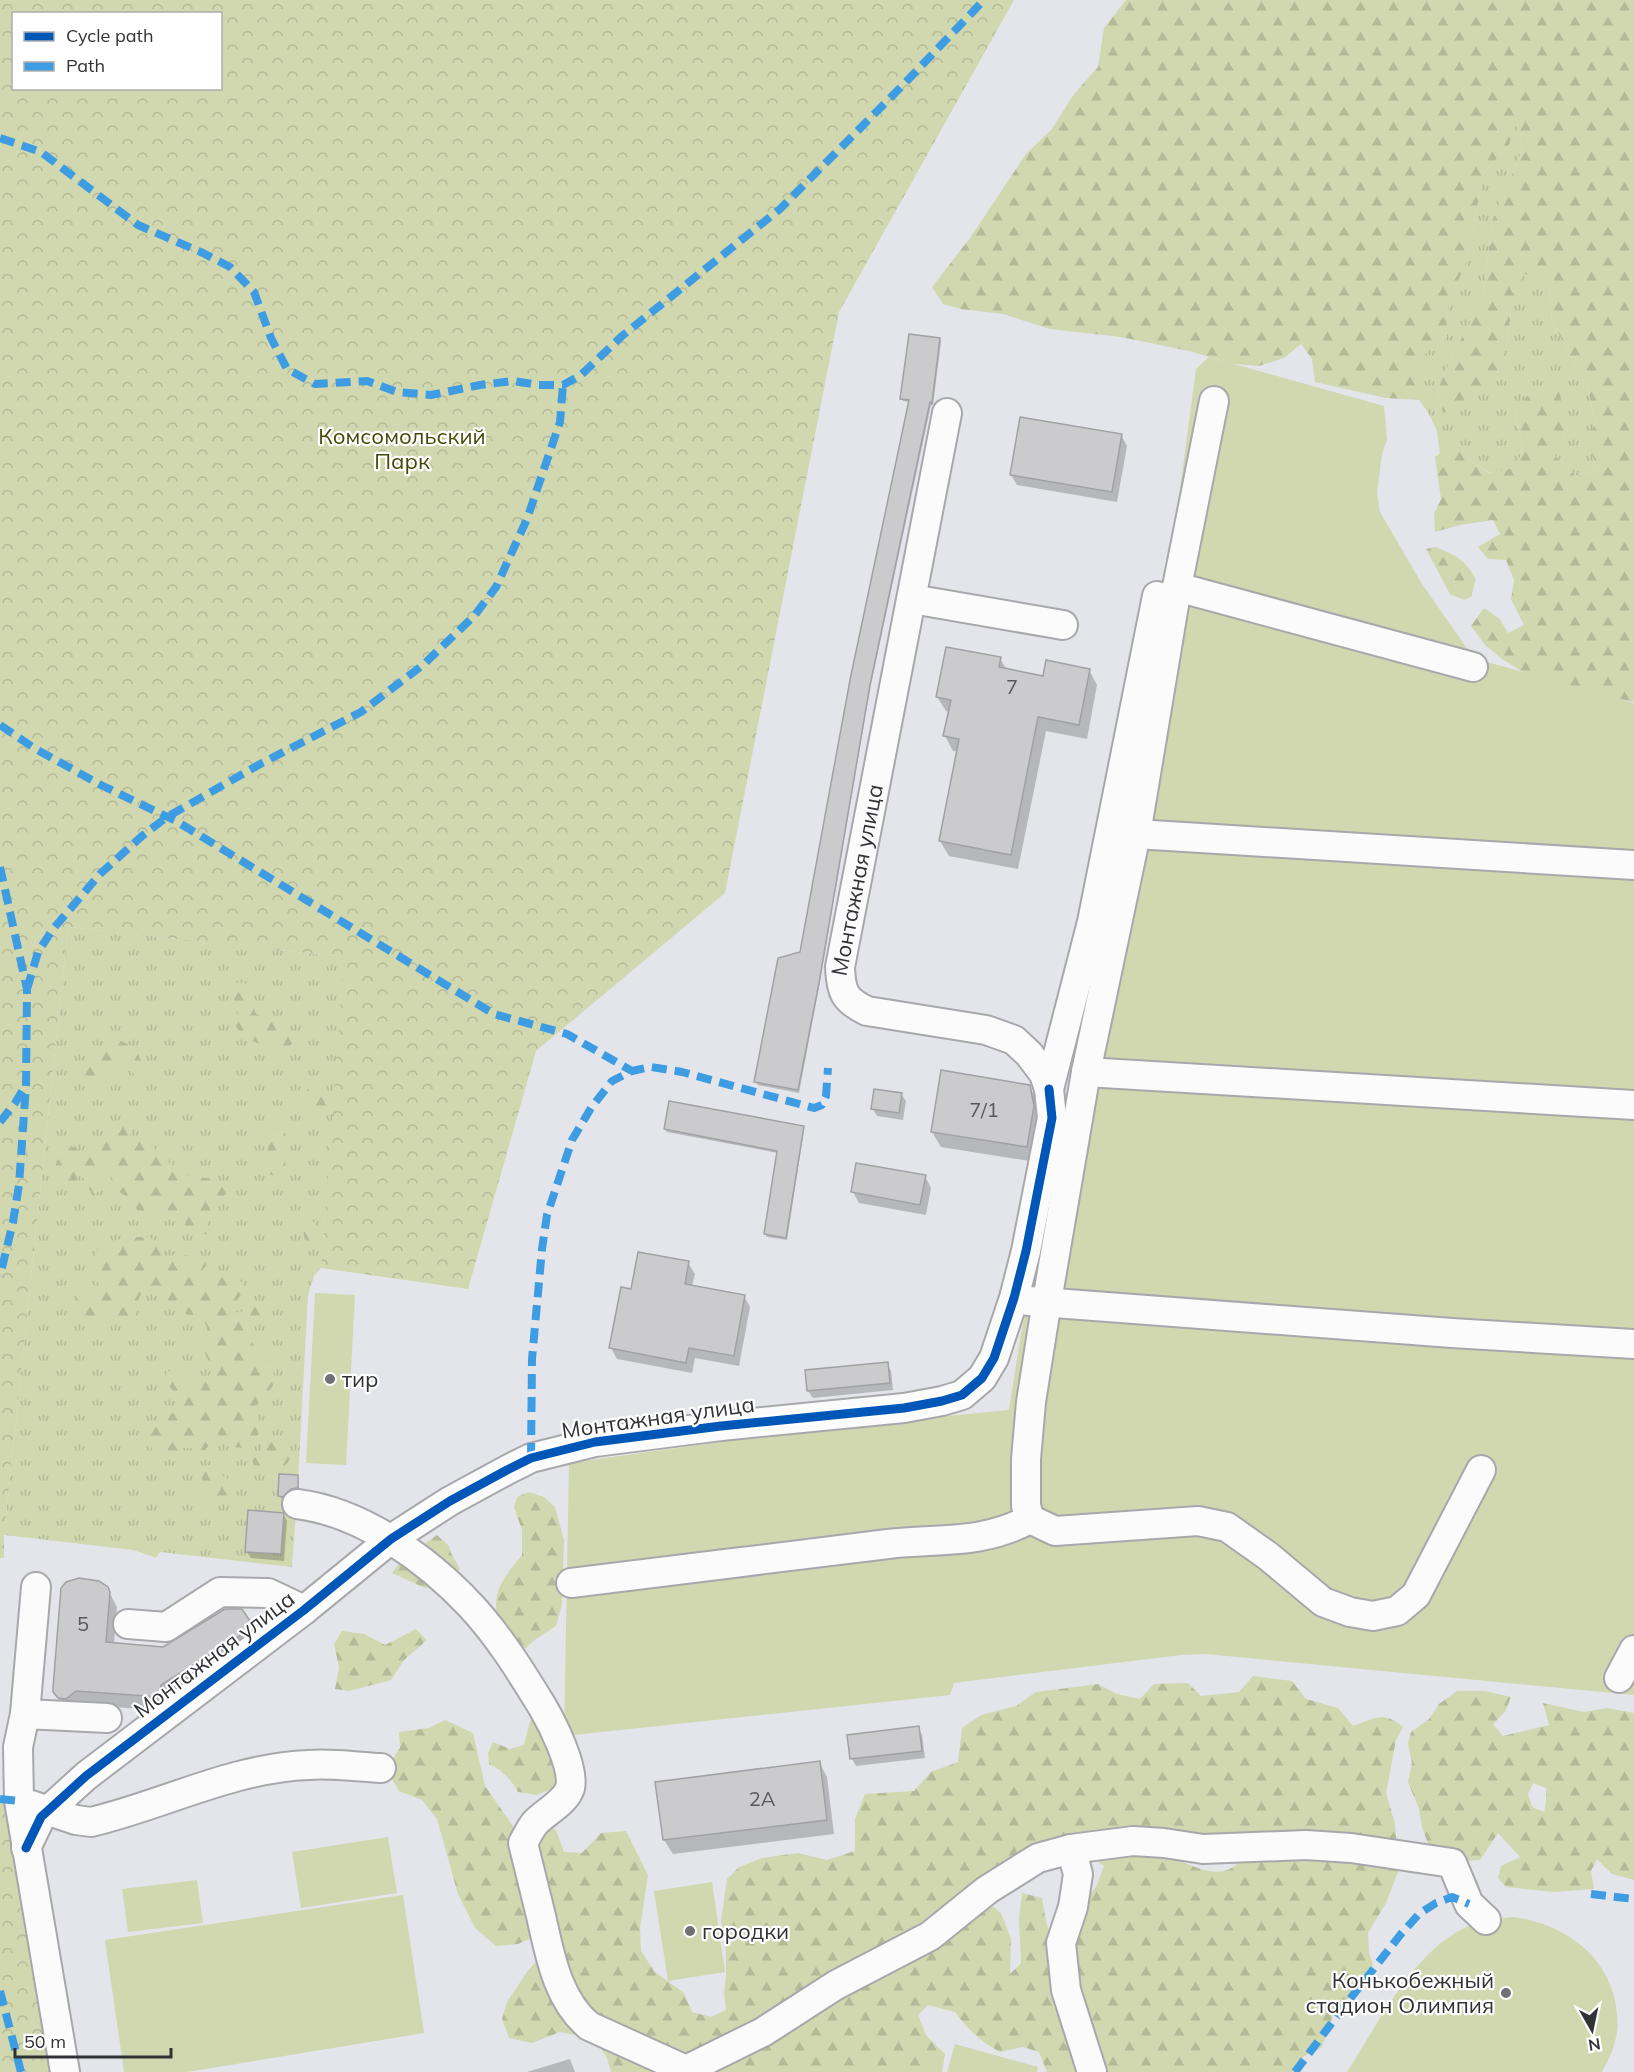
<svg xmlns="http://www.w3.org/2000/svg" width="1634" height="2072" font-family="Mulish,sans-serif">
<defs>
<pattern id="grass-tufts" width="24" height="20" patternUnits="userSpaceOnUse" patternTransform="scale(1.5)"><rect width="24" height="20" fill="#d1d7af"/><path d="M3 7l-1-3M5 7V3M7 7l1-3M15 17l-1-3M17 17v-4M19 17l1-3" fill="none" stroke="#b4b997"/></pattern>
<pattern id="forest-firs" width="22" height="20" patternUnits="userSpaceOnUse" patternTransform="scale(1.5)"><rect width="22" height="20" fill="#d1d7af"/><path d="M5 1l3.5 6h-7zM16 11l3.5 6h-7z" fill="#b4b997"/></pattern>
<pattern id="park-crowns" width="20" height="18" patternUnits="userSpaceOnUse" patternTransform="scale(1.5)"><rect width="20" height="18" fill="#d1d7af"/><path d="M2 6a3 3 0 1 1 6 0M12 15a3 3 0 1 1 6 0" fill="none" stroke="#b4b997"/></pattern>
</defs>
<rect width="100%" height="100%" fill="#e4e5ea"/>
<path fill="url(#grass-tufts)" d="M1517 121 1522 151 1492 221 1483 298 1453 354 1437 391 1443 413 1508 342 1511 309 1522 272 1549 286 1552 321 1588 390 1596 424 1587 437 1598 470 1575 476 1554 455 1568 428 1515 410 1523 450 1515 468 1490 473 1471 461 1455 441 1440 454 1437 431 1429 414 1419 400V357L1446 339 1448 304 1466 262 1484 172 1508 147Z
M68 927 345 957 321 1268 314 1276 308 1295 297 1498 292 1567 160 1552 156 1558 134 1550 4 1535Z"/>
<path fill="url(#forest-firs)" fill-rule="evenodd" d="M1126 0H1634V702L1536 680 1502 659 1485 645 1471 626 1484 608 1500 619 1508 633 1524 625 1511 599 1514 580 1506 560 1488 559 1478 547 1500 534 1493 520 1460 525 1435 532 1434 514 1441 499 1435 457 1455 441 1471 461 1489 473 1515 468 1523 450 1515 410 1530 393 1559 391 1568 428 1554 455 1575 476 1598 470 1586 437 1596 424 1588 390 1552 321 1549 286 1523 273 1511 309 1508 342 1498 374 1470 403 1443 413 1437 391 1453 354 1483 298 1492 221 1522 151 1517 122 1508 147 1484 172 1466 263 1448 304 1446 339 1419 358V400L1386 398 1315 382 1312 359 1301 344 1284 358 1259 366 1234 364 1189 351 1121 337 1050 329 1003 314 961 309 943 304 932 287 970 238 1026 154 1052 129 1074 94 1098 67 1104 28Z
M1435 547C1455 554 1466 561 1476 579L1471 597 1464 600 1450 594 1426 549Z
M236 982 245 983 256 1014 274 1018 290 1029 292 1044 284 1052C265 1047 245 1041 234 1024L238 1014 231 990Z
M121 1041 136 1048 140 1059 151 1076 148 1081 141 1082 131 1070 124 1066 101 1087 90 1083 82 1073 109 1046Z
M313 1085 327 1088 330 1098 327 1106 313 1110 306 1102V1091Z
M126 1119 133 1127 129 1138 151 1144 161 1157 186 1175 219 1180 230 1189C226 1195 223 1196 218 1200 212 1206 208 1217 206 1224L216 1231 215 1235C192 1233 188 1232 176 1212L160 1211 150 1223 140 1218 133 1200C115 1192 115 1186 108 1168L100 1175 103 1187 93 1196 81 1174 73 1184 60 1181 55 1167 61 1153 71 1146 82 1152 88 1142 102 1143 109 1137 102 1123Z
M283 1129 288 1140V1152L285 1155 286 1171 280 1176 270 1175 262 1167 267 1158 270 1131Z
M304 1220 315 1222C319 1231 320 1236 318 1246L312 1249 305 1239 301 1226Z
M130 1237H149L162 1245V1253L168 1263 175 1253 206 1259V1266L198 1275 202 1278 230 1276 244 1283 241 1295 233 1305 235 1313 244 1311 253 1303 266 1309 263 1317 249 1320C251 1326 248 1333 250 1338 254 1352 275 1359 274 1378 274 1400 246 1392 262 1427 259 1435 253 1440 248 1448L232 1447 218 1434 205 1450C185 1449 184 1443 169 1459 157 1455 148 1446 142 1435L148 1429 157 1427 165 1414 184 1412 181 1398 164 1382 166 1373 176 1368 192 1384 209 1376 212 1367 199 1342 208 1337 207 1327 200 1314 188 1315 184 1313 179 1298 165 1307 157 1294 148 1287C136 1298 135 1306 136 1321L129 1329 118 1325 110 1320 100 1327C81 1322 72 1312 79 1292L94 1294 100 1284 92 1278 86 1268C96 1246 107 1241 130 1237Z
M275 1442 285 1448 291 1458C283 1471 268 1476 255 1469L252 1460 259 1453 263 1444Z
M209 1465 220 1467V1474L228 1479 230 1489 223 1501 215 1503 204 1502 199 1496 202 1486V1468Z
M529 1492 544 1497 555 1507 564 1540 562 1604 556 1626 533 1641 526 1648 504 1645C491 1599 492 1591 522 1555V1530L514 1507 517 1497Z
M437 1535 449 1546 451 1553 460 1569 448 1586 425 1588 392 1573 403 1559Z
M416 1629 427 1640 404 1660 391 1680 349 1691 335 1689 339 1667 334 1644 342 1631 364 1634 385 1645Z
M1253 1676 1292 1681 1306 1699 1338 1708 1353 1726C1375 1718 1384 1711 1403 1727L1396 1740 1386 1793 1395 1824 1399 1869 1386 1903 1368 1933 1369 1953 1373 1965 1361 1986 1334 2013 1322 2047 1303 2057 1297 2072H1047L1039 2052 1023 2047 1000 2052C981 2042 968 2030 955 2012L928 2005 918 2015 926 2035 945 2054 942 2072H611L607 2058 600 2047 591 2038 560 2032 532 2043 509 2038 502 2019 507 2002 527 1972 545 1951 546 1917 553 1902 550 1884 530 1876 536 1936 518 1944 496 1946 475 1928 458 1894 437 1819 422 1800 399 1791 386 1769 400 1748 399 1732 429 1728 445 1720 473 1733 485 1786 522 1839 536 1821 556 1830 564 1852 582 1853 601 1833 626 1831 648 1875 640 1928 641 1951 655 1972 684 1993 692 2012 711 2017 726 2010 724 1992 726 1977V1950L721 1921 727 1879 739 1867 762 1858 798 1853 827 1860 855 1851V1819L865 1794 914 1791 931 1772 958 1762 962 1728 981 1715 1016 1706 1036 1692 1098 1684 1117 1694 1140 1699 1154 1684 1188 1683 1201 1696 1239 1692ZM1089 1845 1094 1859 1104 1866 1096 1887 1052 1939 1046 1922 1042 1898 1022 1893 1019 1919 1021 1963 1010 1974 1011 1939 1001 1913 987 1902ZM1180 1846 1248 1853C1243 1858 1239 1864 1233 1867 1218 1878 1195 1867 1180 1861Z
M1457 1691H1485L1511 1697 1505 1712 1493 1724 1503 1736 1549 1725 1543 1703 1584 1712 1607 1708 1634 1713V1880L1612 1874 1597 1859 1591 1871 1594 1889 1554 1892 1506 1887 1498 1878 1501 1866 1520 1857 1498 1833 1480 1860 1461 1861 1431 1852 1422 1827 1419 1809 1408 1782 1412 1763 1408 1743 1411 1732 1429 1719 1439 1704ZM1533 1783 1546 1788V1802L1544 1812 1532 1807 1528 1794Z
M544 1717 558 1786 537 1795 518 1792C510 1778 503 1771 489 1764L488 1753 493 1742 510 1749 524 1745 530 1721Z"/>
<path fill="url(#park-crowns)" fill-rule="evenodd" d="M0 0H1014L839 312 725 893 536 1051 468 1289 321 1268 344 957 68 927 4 1535V1558H0ZM14 14H220V88H14Z
M0 1799 19 1801 65 2072H0Z"/>
<path fill="#d1d7af" d="M1209 357 1384 406 1387 440 1382 454 1377 493 1380 512 1422 584 1466 647 1480 660 1634 703V1695L1206 1654 1181 1655 954 1683 950 1695 564 1736 569 1463 814 1429 1009 1410 1022 1327 1042 1252 1073 1064 1176 520 1196 369Z
M315 1293 355 1295 346 1465 306 1463Z
M388 1837 397 1893 301 1908 292 1852Z
M197 1880 203 1923 128 1932 122 1889Z
M712 1882 725 1972 668 1981 654 1891Z
M403 1895 424 2033 187 2072H124L105 1940Z
M1514 1917C1562 1924 1604 1952 1615 2000 1617 2012 1619 2025 1616 2037 1614 2049 1608 2061 1602 2072H1347C1378 2024 1415 1948 1469 1926 1484 1920 1499 1918 1514 1917Z
M955 2044 1038 2067 1037 2072H947Z"/>
<path fill="#0003" d="M940 339 941 342 933 405H931L870 689 819 987 799 1093 758 1085 756 1082 801 954 910 402 903 401 902 398Z
M1121 435 1127 446 1117 502 1017 485 1011 475Z
M1000 659 1007 670 1045 677 1089 670 1097 685 1087 739 1046 731 1018 869 949 856 940 841 958 751H953L945 736 950 712 946 711 937 697Z
M1029 1086 1038 1102 1036 1162 941 1147 932 1132Z
M901 1094 906 1101 903 1120 877 1116 873 1109Z
M803 1127 804 1130 787 1240 767 1237 765 1234 778 1153 667 1132 665 1129Z
M925 1176 931 1188 926 1215 859 1203 853 1192Z
M688 1263 695 1274 692 1286 744 1296 750 1307 739 1366 695 1358 692 1373 617 1359 611 1348 632 1291Z
M887 1364 891 1371 893 1390 813 1398 808 1391Z
M298 1477 299 1491 282 1499 280 1496Z
M283 1514 287 1521 284 1561 251 1558 246 1551Z
M107 1588 117 1607 114 1644 164 1648 242 1610 261 1642 168 1711 85 1705 65 1710 57 1696Z
M918 1727 922 1735 925 1758 856 1766 852 1759 849 1736Z
M819 1762 827 1777 834 1834 673 1854 664 1840 657 1783Z
M570 2059 575 2072H527Z"/>
<path fill="#cbcbce" stroke="#a1a1a5" stroke-width="1.5" d="M909 334 940 338 932 403 930 402 870 685 819 983 798 1090 754 1082 778 958 800 952 850 680 909 400 900 399Z
M1020 417 1122 434 1112 492 1010 475Z
M946 647 1001 657 999 667 1043 676 1046 660 1090 669 1079 725 1038 717 1011 855 939 841 959 739 943 736 951 700 936 697Z
M941 1070 1030 1085 1034 1106 1027 1147 931 1132Z
M874 1089 902 1093 899 1113 871 1109Z
M669 1101 804 1126 786 1238 764 1234 777 1151 664 1129Z
M856 1163 926 1175 920 1205 851 1192Z
M638 1252 689 1261 685 1284 745 1295 734 1356 689 1348 686 1363 609 1348 621 1287 631 1289Z
M888 1362 890 1383 807 1391 805 1370Z
M279 1474 298 1475V1488L291 1489 283 1497 278 1496Z
M248 1510 284 1513 281 1554 245 1552Z
M79 1578 99 1581 108 1587 110 1592 106 1642 163 1647 225 1609H242L254 1627 161 1685 160 1697 76 1691 66 1699 58 1698 53 1692V1688L61 1588 66 1582Z
M919 1726 922 1751 850 1759 847 1735Z
M820 1761 827 1820 663 1840 655 1782Z"/>
<g fill="none" stroke-linecap="round" stroke-linejoin="round">
<g stroke="#a8a8ac" stroke-width="32">
<g id="minor">
<path d="M1214 401 1177 587 1136 834 1086 1072 1047 1301 1031 1402 1026 1459V1506L1030 1519 1055 1531 1198 1521 1227 1527 1268 1556 1323 1602 1350 1612 1373 1616 1397 1611 1416 1595 1481 1470"/>
<path d="M1177 587 1473 667"/>
<path d="M912 599 1063 625"/>
<path d="M1136 834 1634 865"/>
<path d="M1086 1072 1634 1105"/>
<path d="M1049 1089 1092 922 1157 596"/>
<path d="M1028 1301 1452 1333 1634 1344"/>
<path d="M297 1504C362 1512 427 1559 471 1606 499 1636 521 1672 542 1706 552 1723 575 1768 570 1788 565 1803 545 1812 535 1823 530 1829 527 1836 523 1843 529 1867 535 1892 541 1916 550 1955 557 1999 589 2026L686 2070"/>
<path d="M571 1583C677 1570 782 1557 888 1544 940 1538 981 1545 1030 1519"/>
<path d="M128 1624 166 1627 220 1592 268 1593 304 1610"/>
<path d="M1619 1678 1634 1650"/>
<path d="M25 1714 36 1587"/>
<path d="M31 1805 76 1820 91 1822C163 1805 232 1768 308 1765 332 1763 357 1767 381 1768"/>
<path id="s1" d="M26 1848 41 1817 86 1776 304 1610 391 1539 450 1501 507 1470 531 1458 595 1442 721 1426 904 1408 942 1401 962 1395 982 1378 994 1358 1014 1298 1026 1251 1052 1118 1049 1089 1044 1074 1029 1054 1014 1040 986 1030 867 1011C844 1000 841 992 840 967L947 413"/>
<path d="M1071 1849 1078 1874 1073 1907 1061 1943 1066 1990 1092 2072"/>
<path d="M65 2072 19 1801 18 1747 25 1714 107 1718"/>
<path d="M688 2072 686 2070 763 2032 836 1985 930 1936 987 1890 1038 1858 1071 1849 1133 1841 1164 1843 1203 1849 1306 1845 1351 1848 1452 1863 1469 1904 1486 1920"/>
</g>
</g>
<use href="#minor" stroke="#fbfbfc" stroke-width="28"/>
<path stroke="#3e9de2" stroke-width="8" stroke-dasharray="15 8" stroke-linecap="butt" d="M0 138 41 152 138 225 203 253 230 267 254 292 271 338 287 369 315 384 367 381 397 392 431 395 480 385 513 381 539 385H563L581 375 622 336 780 209 903 85 984 0
M0 725 34 748 101 785 176 821 494 1014 567 1034 632 1071
M0 867 27 989 26 1085 19 1185 13 1222 0 1276
M27 989 38 952 53 929 100 874 142 836 167 817 262 763 361 712 423 665 475 615 496 587 527 519 560 422 563 385
M0 1122 15 1103 24 1088
M531 1458 532 1359 542 1249 547 1215 572 1140 591 1108 612 1081 632 1071 651 1067 682 1072 814 1108 822 1105 826 1096 828 1068
M0 1799 19 1801
M1591 1894 1634 1899
M0 1991 21 2072
M1295 2072 1346 2004 1401 1934 1419 1914 1436 1903 1452 1897 1469 1904"/>
<g stroke="#fff" stroke-width="13">
<path id="cycleway" d="M26 1848 41 1817 86 1776 304 1610 391 1539 450 1501 507 1470 531 1458 595 1442 721 1426 904 1408 942 1401 962 1395 982 1378 994 1358 1014 1298 1026 1251 1052 1118 1049 1089"/>
</g>
<use href="#cycleway" stroke="#0057b8" stroke-width="9"/>
</g>
<g fill="#707175" stroke="#fff" stroke-width="2">
<circle cx="330" cy="1379" r="6"/>
<circle cx="690" cy="1931" r="6"/>
<circle cx="1506" cy="1993" r="6"/>
</g>
<g text-anchor="middle" dominant-baseline="central" stroke-width="4.5" stroke-linejoin="round" paint-order="stroke">
<g font-size="20" fill="#58585c">
<text x="1012" y="686">7</text>
<text x="984" y="1109">7/1</text>
<text x="83" y="1623">5</text>
<text x="762" y="1798">2А</text>
</g>
<g font-size="22" fill="#444907" stroke="#fff">
<text x="402" y="436">Комсомольский<tspan x="402" dy="25">Парк</tspan></text>
</g>
<g font-size="22" fill="#313236" stroke="#fff">
<text stroke="none"><textPath href="#s1" startOffset="1762">Монтажная улица</textPath></text>
<text transform="translate(658 1417) rotate(-8)">Монтажная улица</text>
<text transform="translate(214 1654) rotate(-37)">Монтажная улица</text>
</g>
<g font-size="22" fill="#313236" stroke="#fff" text-anchor="start">
<text x="342" y="1379">тир</text>
<text x="702" y="1931">городки</text>
<text x="1494" y="1980" text-anchor="end">Конькобежный<tspan x="1494" dy="25">стадион Олимпия</tspan></text>
</g>
</g>
<rect x="12" y="12" width="210" height="78" fill="#ffffff" stroke="#adadaf" stroke-width="1.5"/>
<rect x="24" y="32" width="30" height="9" fill="#0057b8" stroke="#adadaf" stroke-width="1.5"/>
<text x="66" y="42" font-size="18" fill="#313236">Cycle path</text>
<rect x="24" y="62" width="30" height="9" fill="#3e9de2" stroke="#adadaf" stroke-width="1.5"/>
<text x="66" y="72" font-size="18" fill="#313236">Path</text>
<g transform="translate(1592 2030) rotate(171)" stroke="#ffffff" stroke-width="4.5" paint-order="stroke">
<path d="M0-4.5L10 22L0 15L-10 22Z" fill="#313236"/>
<text y="-9" font-size="16" font-weight="bold" text-anchor="middle" fill="#313236">N</text>
</g>
<path d="M15 2048v9h156v-9" fill="none" stroke="#313236" stroke-width="3"/>
<text x="24" y="2048" font-size="18" fill="#313236" stroke="#ffffff" stroke-width="4.5" paint-order="stroke">50 m</text>
</svg>
